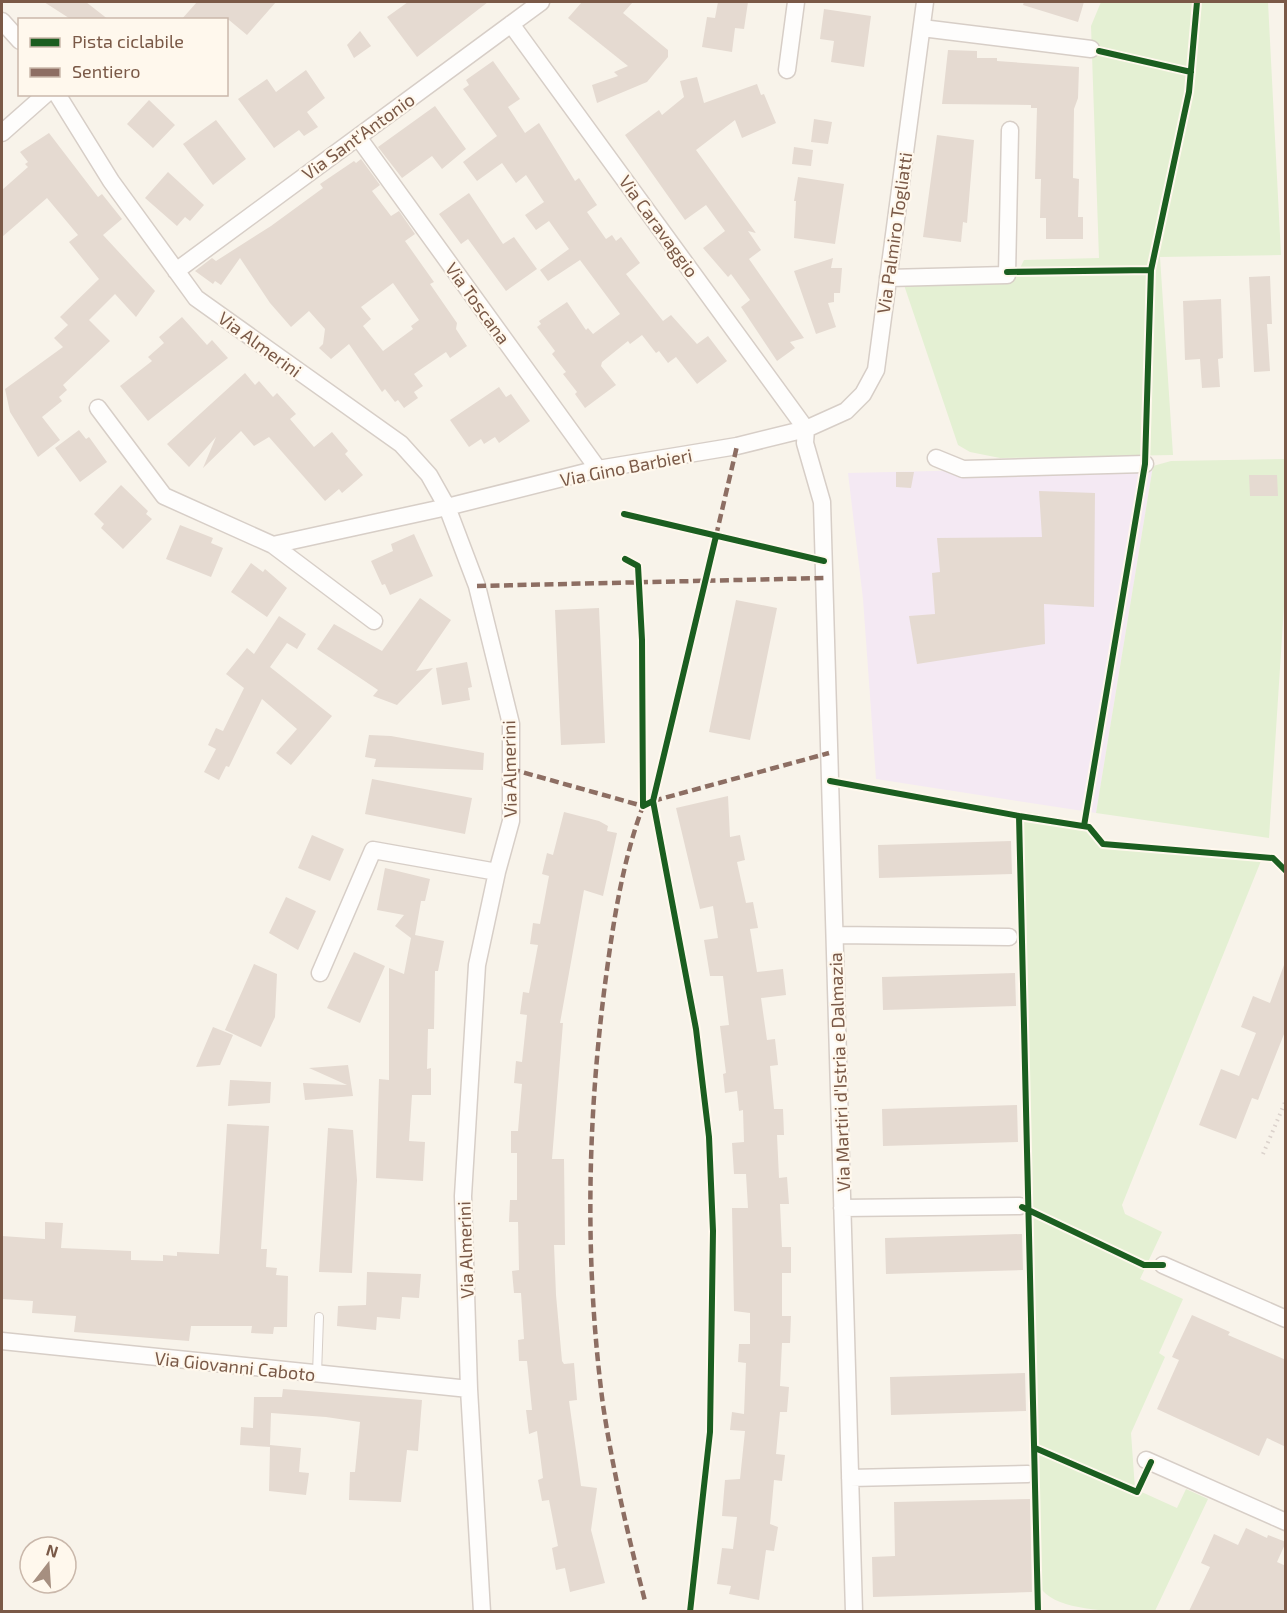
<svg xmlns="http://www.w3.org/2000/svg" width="1287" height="1613" font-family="'Exo 2',sans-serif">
<rect width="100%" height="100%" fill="#f8f3ea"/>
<path fill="#f4e9f3" d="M1153 466 1096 813 876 779 863 599 848 473Z"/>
<path fill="#e4f0d3" d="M1101 2H1268L1281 255 1160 257 1173 455 1000 458 970 452 958 445 904 285 1011 273 1019 270 1024 260 1099 258 1091 26Z
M1285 459V591L1269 838 1096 813 1153 466 1171 461Z
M1027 812 1091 823 1100 840 1263 856 1122 1205 1125 1214 1162 1232 1140 1279 1183 1299 1159 1353 1165 1357 1131 1433 1135 1489 1177 1508 1186 1489 1208 1499 1155 1611C1124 1612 1055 1613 1040 1587L1020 821 1022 814Z"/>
<path fill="#e5dad1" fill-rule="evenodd" d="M44 2H86L109 20H72Z
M197 2H276L247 35 229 20H181Z
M408 2H488L417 57 387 17Z
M582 2H633L623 13 668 50V57L647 82 597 103 592 85 618 76 614 72 628 66 568 18Z
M718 2H748L744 29 735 28 732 52 702 47 707 17 715 18Z
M1024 2H1084L1078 22 1023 5Z
M824 9 871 16 864 67 831 62 834 41 820 39Z
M360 31 371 46 354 58 347 45Z
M948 50 977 51V58H997V61L1079 67 1078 98 1074 109 1073 178 1079 179 1078 217H1083V239H1046V218H1040L1041 179H1035L1037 108H1031V105L942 104Z
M493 61 520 99 508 107 525 133 539 123 575 181 579 178 597 205 587 212 606 239 612 235 616 241 621 237 640 263 626 274 663 321 671 315 697 344 708 336 727 361 697 384 676 357 668 363 659 351 656 353 642 335 630 344 628 341 602 362 601 366 616 385 585 408 575 394 577 392 563 374 566 372 552 354 555 351 537 327 541 324 539 321 567 302 586 330 588 328 593 334 620 314 580 260 548 281 540 270 569 249 549 221 536 230 525 215 544 202 526 175 516 183 502 163 477 181 463 162 497 136 463 89 469 85 466 80Z
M306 70 325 98 307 112 318 127 304 136 299 130 274 148 238 99 267 79 276 92Z
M697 77 704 103 757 84 761 95 764 94 776 123 742 138 735 120 696 150 756 233 748 231 761 250 749 259 804 338 790 342 795 348 777 361 741 307 750 300 731 274 728 277 703 248 725 231 706 205 685 220 625 135 659 110 662 115 684 97 680 81Z
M149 100 175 125 153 148 127 124Z
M435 106 466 149 442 169 432 156 402 178 378 147Z
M814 119 832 122 828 144 811 142Z
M216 120 246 159 213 185 183 144Z
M49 133 98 197 102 194 122 219 103 235 155 291 136 317 115 294 89 320 110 341 63 385 67 390 59 397 62 401 42 417 60 440 38 457 10 412 5 389 63 347 54 338 68 325 60 317 99 279 69 242 78 235 47 198 2 237V190L28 167 25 164 28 162 20 152Z
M937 135 974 140 967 223 963 222 961 242 923 237Z
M794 147 813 150 811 166 792 164Z
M361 159 380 185 372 191 391 216 399 211 415 234 405 241 434 282 430 284 457 323 456 329 467 346 450 358 446 352 414 374 423 386 414 392 418 398 404 408 398 400 395 402 385 389 382 392 349 344 331 359 319 348 323 344 325 329 309 311 291 327 270 303 240 258 221 285 215 281 213 284 195 271 212 258 216 261 271 226 323 188 320 184 354 161 356 163ZM393 283 419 320 411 326 413 329 383 351 363 326 371 319 361 307Z
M168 172 204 205 190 221 185 217 177 226 145 198Z
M798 177 844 184 835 244 794 238 796 201H794Z
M469 193 503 244 514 237 537 269 506 291 468 239 461 244 439 214Z
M833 258 831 268H842L840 293H834V302L828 303 836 327 816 334 794 271Z
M1270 276 1272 324H1267L1270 371 1254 372 1249 277Z
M1221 299 1223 358 1218 359 1220 387 1202 388 1200 359 1185 360 1183 301Z
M182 317 207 345 212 340 228 358 148 421 120 386 152 361 148 357 164 343 159 337Z
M245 373 255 385 259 381 273 397 277 393 296 414 290 419 314 447 332 432 348 451 345 454 363 475 342 493 339 489 325 501 269 437 254 446 241 431 203 468 216 437 189 467 167 444Z
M499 387 506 397 511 394 530 421 499 443 495 437 484 444 481 439 469 447 450 420Z
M79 430 86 439 89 437 107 462 80 482 55 448Z
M896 472H914L911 488 896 487Z
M1249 475H1277L1278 496H1250Z
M121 485 148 511 146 514 152 519 123 549 101 528 104 524 94 514Z
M1039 491 1095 493 1094 607 1044 604 1045 644 917 664 909 616 935 614 932 573 940 572 937 538 1042 537Z
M180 525 213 538 211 543 223 548 211 577 166 559Z
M414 534 433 576 390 595 385 584 382 585 371 561 393 551 391 544Z
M251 563 263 572 265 569 287 588 267 617 231 592Z
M420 598 451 620 416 671 433 668 397 705 373 696 378 690 317 649 334 624 382 651Z
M736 600 777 608 750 740 709 732Z
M599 608 605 743 561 745 555 610Z
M279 616 306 634 297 649 287 643 270 667 332 716 291 765 276 753 297 729 262 699 229 767 226 766 219 780 204 772 216 749 208 745 216 728 223 731 244 688 226 674 247 648 254 654Z
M467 662 472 687 468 688 470 700 442 705 436 668Z
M369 735 391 736 484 753 483 770 374 767 376 759 365 757Z
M372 779 472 798 465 834 365 814Z
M728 796 730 837 740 835 745 860 737 862 746 903 753 902 758 928 750 929 757 972 783 969 786 995 761 998 767 1040 775 1039 778 1065 770 1066 774 1109H783L784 1135H777L779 1178 787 1177 789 1204H780L782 1247H791V1273H782V1316H791L790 1343H782L780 1386 789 1387 787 1412H780L776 1454 785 1455 782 1481 774 1480 770 1524 778 1527 774 1551 766 1550 759 1600 729 1594 731 1586 717 1584 722 1548 733 1549 737 1517 722 1516 725 1480 740 1479 745 1431 730 1430 732 1412 744 1414 746 1363 738 1362 739 1344H750V1313L734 1311 732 1208H748L746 1174H734L732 1143 744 1142 743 1110 739 1111 737 1091 725 1093 723 1074 726 1073 720 1026 729 1025 723 976H710L704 940 718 938 713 906 700 909 676 808Z
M564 812 599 821 608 826 607 831 617 833 603 896 584 890 560 1023H563L552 1159H564L565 1245H554L556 1295 562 1361 564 1364 574 1363 577 1400 569 1401 581 1486 597 1488 591 1530 605 1583 570 1592 565 1568 556 1570 552 1548 558 1546 549 1500 542 1501 538 1480 543 1478 537 1431 529 1434 526 1410H532L527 1361H519L518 1340 524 1339 521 1293H514L512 1271 519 1270 518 1222H509L510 1200H517V1153H511V1131H518L522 1084 514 1083 516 1061 522 1062 527 1015 520 1014 523 992 529 993 538 945 530 944 533 923 540 924 549 876 542 874 547 853 553 855Z
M312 835 344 849 330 881 298 868Z
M1011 841 1012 874 879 878 878 845Z
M385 868 430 879 425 901H421L415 935 444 941 438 971H435L434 1029H428L427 1069 431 1068V1095H412L409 1141 425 1142 423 1181 376 1178 379 1079 389 1080V968L404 974 411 938 395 926 404 915 377 910Z
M286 897 316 911 298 950 269 933Z
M354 952 385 966 360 1023 327 1008Z
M254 964 277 974 275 1017 261 1047 225 1030Z
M1284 965 1286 1029 1258 1100 1252 1098 1236 1139 1199 1125 1221 1069 1239 1076 1256 1033 1241 1027 1253 996 1270 1003Z
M1015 973 1016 1006 883 1010 882 977Z
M213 1027 233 1035 220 1065 196 1067Z
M348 1065 353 1096 305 1100 303 1083 347 1085 309 1068Z
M230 1080 271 1082 270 1103 228 1106Z
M1017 1105 1018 1142 883 1146 882 1109Z
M227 1124 269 1126 261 1249H267L266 1267 277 1268 276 1275 288 1276 287 1327H274L273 1334 251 1333 252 1326H191L189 1341 74 1332 76 1316 32 1313 33 1301 2 1299V1236L45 1239V1222L63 1223 61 1248 131 1251V1260L163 1261V1255L177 1256V1252L219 1254Z
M328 1128 353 1130 357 1180 352 1273 319 1272Z
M1022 1234 1023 1270 886 1274 885 1238Z
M367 1272 421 1274 419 1298 402 1297 400 1319 377 1317 376 1330 337 1326 338 1306 366 1305Z
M1192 1315 1230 1332 1228 1335 1286 1360V1447L1267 1438 1259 1456 1157 1409 1179 1360 1172 1357Z
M1025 1373 1026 1411 891 1415 890 1377Z
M283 1389 422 1400 418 1451 407 1450 401 1502 349 1500 350 1472H355L360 1422 326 1417 271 1413 270 1445 301 1448 299 1472 309 1473 306 1495 269 1491 270 1447 240 1445 241 1427 253 1428 254 1397H282Z
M1030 1499 1032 1592 873 1597 872 1557 895 1556 894 1502Z
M1246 1528 1267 1538 1268 1535 1286 1542 1277 1562 1286 1566V1611H1189L1210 1567 1201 1563 1214 1534 1238 1545Z"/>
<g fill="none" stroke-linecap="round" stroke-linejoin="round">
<g stroke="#d7cec7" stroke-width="10">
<path id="service" d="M317 1374 319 1317"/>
</g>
<g stroke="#d7cec7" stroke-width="19">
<path id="minor" d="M2 21 20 41
M511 24 806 429
M922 28 1091 49
M787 70 796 2
M57 94 111 181 196 298 401 444 429 475 447 507 477 586 511 724V821L497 872 477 965 463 1196 469 1389 482 1612
M2 133 46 94
M358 137 598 469
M176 271 541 2
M888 278 1007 275 1010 130
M98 408 164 496 273 545 447 507 598 469 737 446 806 429 846 411 863 394 876 370 925 2
M806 429 805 443 822 502 854 1612
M936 458 963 469 1145 464
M273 545 374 621
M835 935 1009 937
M320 973 373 850 497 872
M842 1208 1020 1206
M1163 1265 1286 1319
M2 1341 469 1389
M1146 1460 1286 1522
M850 1478 1028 1474"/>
</g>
<path stroke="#dbd2cc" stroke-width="4" stroke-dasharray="1.5 4.5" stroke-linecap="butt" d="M1263 1154 1286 1100"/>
<use href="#service" stroke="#fefdfc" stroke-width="8"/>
<use href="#minor" stroke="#fefdfc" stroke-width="16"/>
<path stroke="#8d6e63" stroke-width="4.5" stroke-dasharray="9 4.5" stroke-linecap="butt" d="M716 536 737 446
M477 586 825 578
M511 769 643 806C621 865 612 931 604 992 587 1129 585 1268 603 1405 613 1471 628 1536 645 1601
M653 801 829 753"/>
<g stroke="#fff8ed" stroke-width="10">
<path id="cycleway" d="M1099 51 1191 72
M1007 272 1151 270
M624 514 824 561
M625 559 638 566 642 640 643 806 653 801 716 536
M830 781 1019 816 1038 1612
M653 801 696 1029 709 1137 713 1231 710 1432 690 1612
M1019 816 1089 827 1103 844 1273 858 1286 871
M1084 826 1145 464 1151 270 1189 92 1197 2
M1022 1207 1144 1265H1163
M1035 1448 1137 1492 1151 1462"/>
</g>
<use href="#cycleway" stroke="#1b5e20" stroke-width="6"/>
</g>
<g text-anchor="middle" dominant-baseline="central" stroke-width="4.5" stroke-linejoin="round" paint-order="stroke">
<g font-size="18" fill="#7a5947" stroke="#fff8ed">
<text transform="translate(358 136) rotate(-36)">Via Sant'Antonio</text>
<text transform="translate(659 226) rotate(54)">Via Caravaggio</text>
<text transform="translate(894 233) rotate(-82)">Via Palmiro Togliatti</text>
<text transform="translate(478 303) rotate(54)">Via Toscana</text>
<text transform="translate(260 344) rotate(36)">Via Almerini</text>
<text transform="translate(626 467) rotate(-11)">Via Gino Barbieri</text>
<text transform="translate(509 769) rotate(-91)">Via Almerini</text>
<text transform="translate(839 1072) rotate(-92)">Via Martiri d'Istria e Dalmazia</text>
<text transform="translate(465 1250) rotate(-92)">Via Almerini</text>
<text transform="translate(235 1366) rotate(6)">Via Giovanni Caboto</text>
</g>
</g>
<rect width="1287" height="1613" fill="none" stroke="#7a5947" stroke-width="6"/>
<rect x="18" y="18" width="210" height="78" fill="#fff8ed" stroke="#cab8ab" stroke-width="1.5"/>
<rect x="30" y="38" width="30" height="9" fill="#1b5e20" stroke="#cab8ab" stroke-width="1.5"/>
<text x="72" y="48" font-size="18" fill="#7a5947">Pista ciclabile</text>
<rect x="30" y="68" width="30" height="9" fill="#8d6e63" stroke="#cab8ab" stroke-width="1.5"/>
<text x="72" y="78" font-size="18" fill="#7a5947">Sentiero</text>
<g transform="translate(48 1565) rotate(17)"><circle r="28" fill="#fff8ed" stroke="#cab8ab" stroke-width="1.5"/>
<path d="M0-4.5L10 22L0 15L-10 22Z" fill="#a68f80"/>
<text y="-9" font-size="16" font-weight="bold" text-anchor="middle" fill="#7a5947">N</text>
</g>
</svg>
